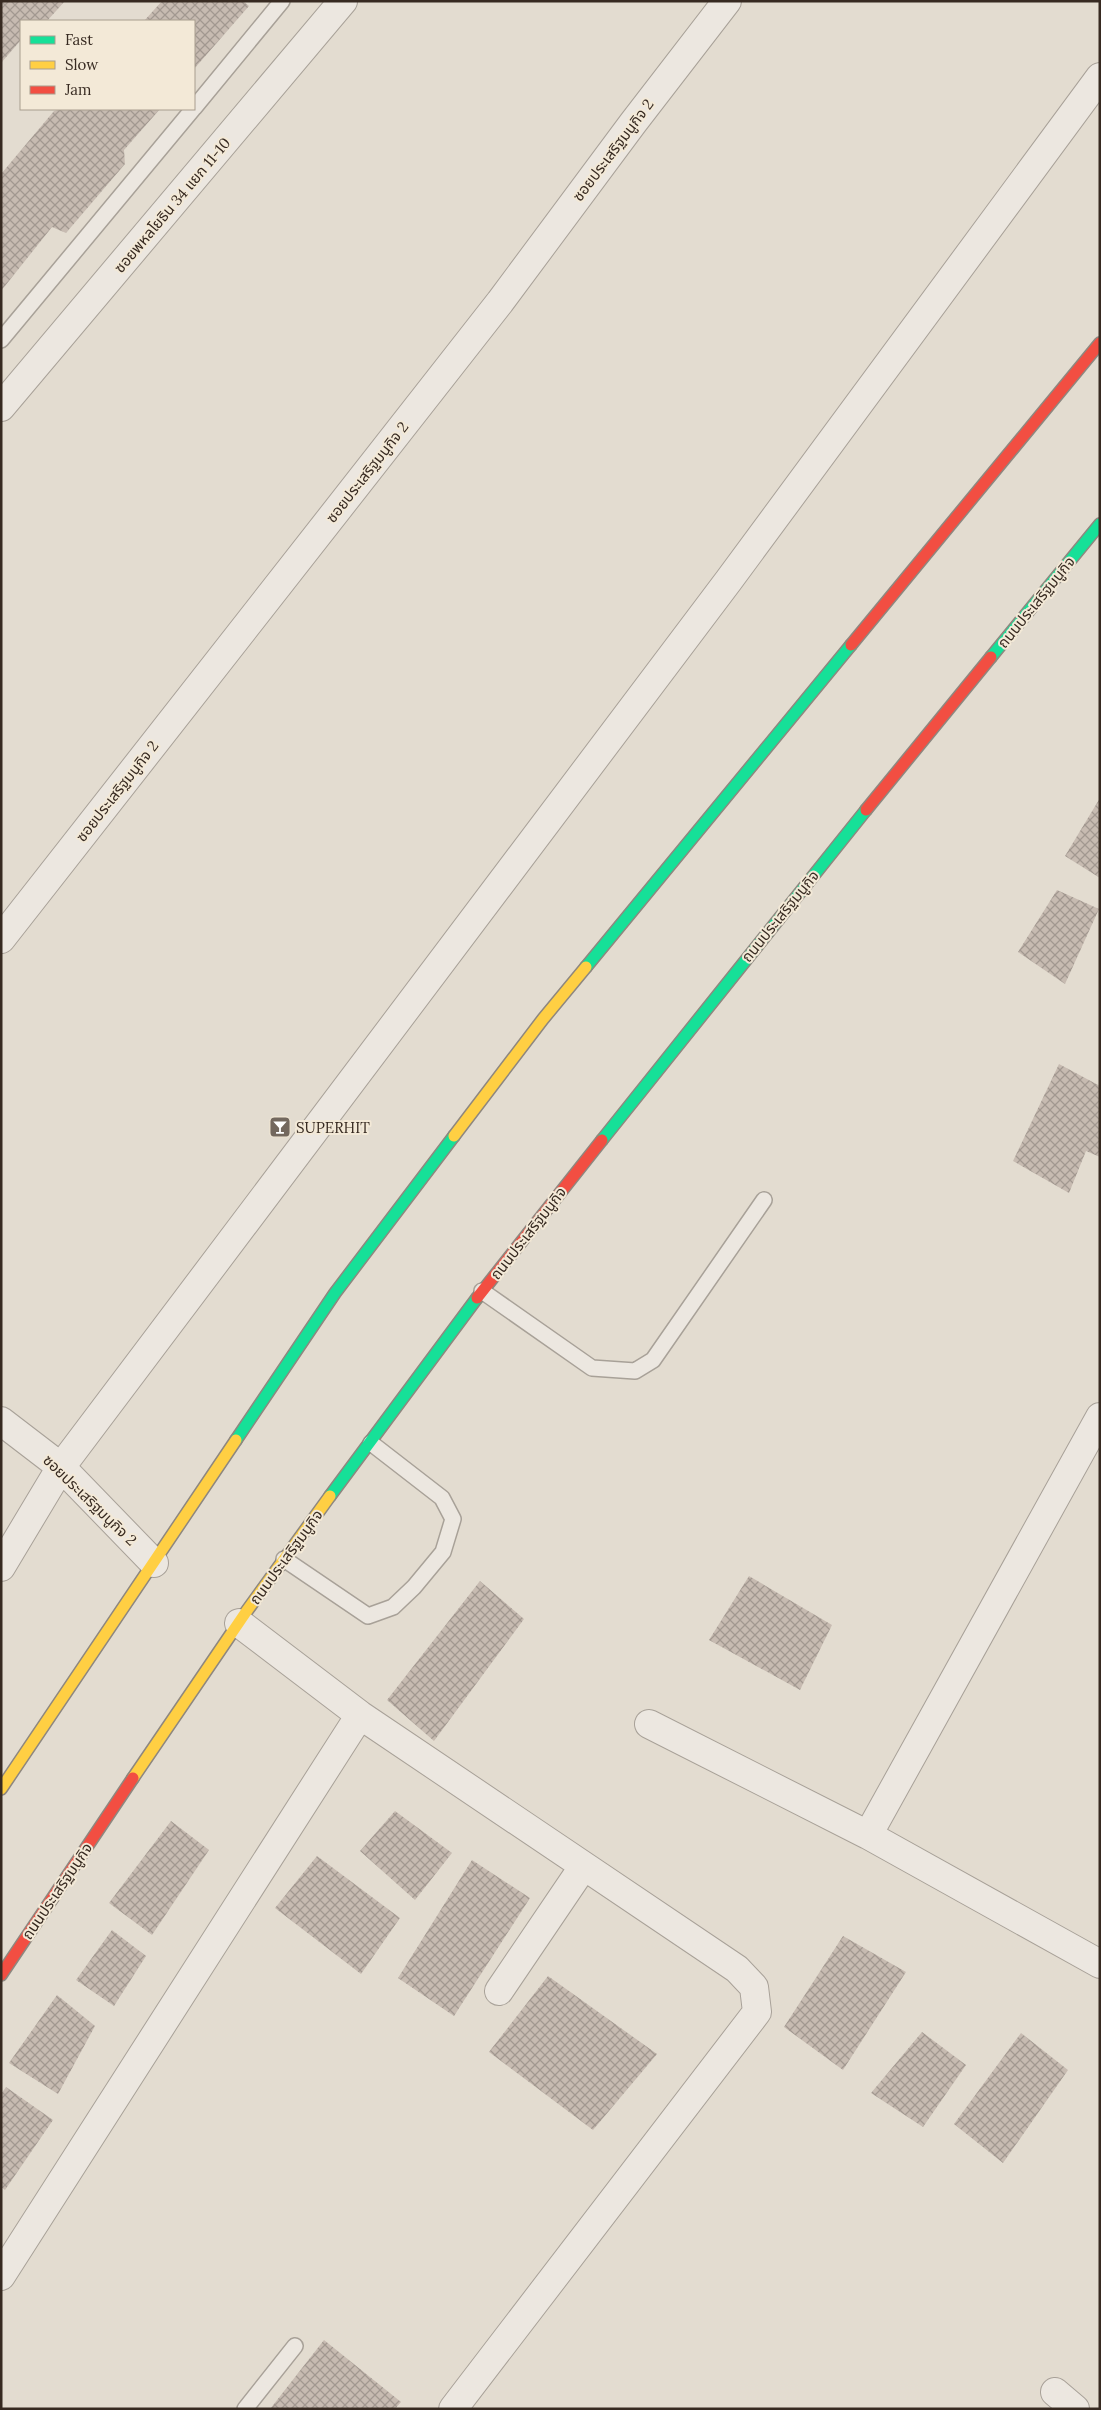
<svg xmlns="http://www.w3.org/2000/svg" width="1101" height="2410" font-family="Lora,'Noto Sans Thai',serif">
<defs>
<pattern id="building-cross-hatch" width="8" height="8" patternUnits="userSpaceOnUse" patternTransform="scale(1.25)"><rect width="8" height="8" fill="#c7bbb1"/><path d="M0 0l8 8M0 8l8-8" fill="none" stroke="#a29890"/></pattern>
</defs>
<rect width="100%" height="100%" fill="#e3dcd0"/>
<path fill="url(#building-cross-hatch)" d="M1 1H65L47 21H21V40L1 63Z
M162 1H243L249 6 194 69V21H144Z
M61 109H160L124 150 125 164 66 233 52 227 1 291V174L54 111Z
M1100 798V878L1065 856Z
M1057 890 1099 909 1065 984 1018 952Z
M1059 1064 1100 1086V1157L1086 1151 1069 1193 1013 1161Z
M749 1576 832 1625 800 1690 709 1640Z
M480 1581 524 1619 434 1741 387 1700Z
M395 1811 452 1853 415 1900 360 1851Z
M171 1821 209 1850 152 1935 109 1903Z
M317 1856 400 1918 361 1974 275 1908Z
M472 1860 530 1898 454 2016 398 1978Z
M112 1930 146 1956 114 2006 76 1980Z
M843 1936 906 1972 843 2070 784 2027Z
M548 1976 657 2054 593 2130 489 2052Z
M57 1995 95 2026 58 2094 9 2063Z
M922 2032 966 2065 923 2127 871 2093Z
M1021 2033 1068 2070 1003 2163 954 2124Z
M6 2087 53 2120 5 2190 1 2187V2094Z
M324 2340 401 2402 395 2409H270Z"/>
<g fill="none" stroke-linecap="round" stroke-linejoin="round">
<g stroke="#a8a198" stroke-width="18">
<path id="lane" d="M194 108 282 1
M1 340 193 109
M482 1291 592 1368 635 1371 653 1360 764 1200
M284 1559 368 1616 393 1607 414 1587 443 1552 453 1519 442 1498 371 1443
M245 2409 295 2346"/>
</g>
<g stroke="#a8a198" stroke-width="30">
<path id="street" d="M1 407 343 1
M1 939 500 302 633 123 727 1
M1 1421 61 1467 154 1563
M1 1567 61 1467 729 580 1100 77
M239 1623 360 1715 737 1969 754 1987 757 2012 453 2409
M649 1724 868 1835 1100 1964
M868 1835 1100 1417
M499 1991 583 1867
M1 2276 360 1715
M1055 2392 1075 2409"/>
</g>
<g stroke="#8e877f" stroke-width="14">
<path id="fast" d="M991 657 1100 524
M586 967 851 645
M602 1140 866 810
M236 1440 335 1293 454 1136
M330 1496 477 1298"/>
</g>
<g stroke="#8e877f" stroke-width="14">
<path id="slow" d="M454 1136 543 1019 586 967
M133 1778 246 1612 330 1496
M1 1789 236 1440"/>
</g>
<g stroke="#8e877f" stroke-width="14">
<path id="jam" d="M851 645 1100 343
M866 810 991 657
M477 1298 602 1140
M1 1975 133 1778"/>
</g>
<use href="#lane" stroke="#ece7e0" stroke-width="15"/>
<use href="#street" stroke="#ece7e0" stroke-width="28"/>
<use href="#fast" stroke="#16e098" stroke-width="11"/>
<use href="#slow" stroke="#ffcf43" stroke-width="11"/>
<use href="#jam" stroke="#f24e42" stroke-width="11"/>
</g>
<defs>
<g id="bar-square" transform="scale(1.125)"><rect x="-9" y="-9" width="18" height="18" rx="4" fill="#73685e" stroke="#f3e9d7"/><path d="M-6-5H6L.8 .8V4.5H3.5V6h-7V4.5H-.8V.8Z" fill="#fff"/></g>
</defs>
<g fill-rule="evenodd">
<use href="#bar-square" x="280" y="1127"/>
</g>
<g text-anchor="middle" dominant-baseline="central" stroke-width="4" stroke-linejoin="round" paint-order="stroke">
<g font-size="15" fill="#372a21" stroke="#f3e9d7">
<text transform="translate(613 150) rotate(-53)">ซอยประเสริฐมนูกิจ 2</text>
<text transform="translate(172 205) rotate(-50)">ซอยพหลโยธิน 34 แยก 11-10</text>
<text transform="translate(367 472) rotate(-52)">ซอยประเสริฐมนูกิจ 2</text>
<text transform="translate(1036 602) rotate(-51)">ถนนประเสริฐมนูกิจ</text>
<text transform="translate(117 791) rotate(-52)">ซอยประเสริฐมนูกิจ 2</text>
<text transform="translate(780 916) rotate(-51)">ถนนประเสริฐมนูกิจ</text>
<text transform="translate(528 1233) rotate(-52)">ถนนประเสริฐมนูกิจ</text>
<text transform="translate(90 1500) rotate(44)">ซอยประเสริฐมนูกิจ 2</text>
<text transform="translate(286 1557) rotate(-54)">ถนนประเสริฐมนูกิจ</text>
<text transform="translate(57 1891) rotate(-56)">ถนนประเสริฐมนูกิจ</text>
</g>
<g font-size="15" fill="#372a21" stroke="#f3e9d7" text-anchor="start">
<text x="296" y="1127">SUPERHIT</text>
</g>
</g>
<rect width="1101" height="2410" fill="none" stroke="#372a21" stroke-width="5"/>
<rect x="20" y="20" width="175" height="90" fill="#f3e9d7" stroke="#a89d8e"/>
<rect x="30" y="36" width="25" height="8" fill="#16e098" stroke="#a89d8e"/>
<text x="65" y="45" font-size="15" fill="#372a21">Fast</text>
<rect x="30" y="61" width="25" height="8" fill="#ffcf43" stroke="#a89d8e"/>
<text x="65" y="70" font-size="15" fill="#372a21">Slow</text>
<rect x="30" y="86" width="25" height="8" fill="#f24e42" stroke="#a89d8e"/>
<text x="65" y="95" font-size="15" fill="#372a21">Jam</text>
</svg>
